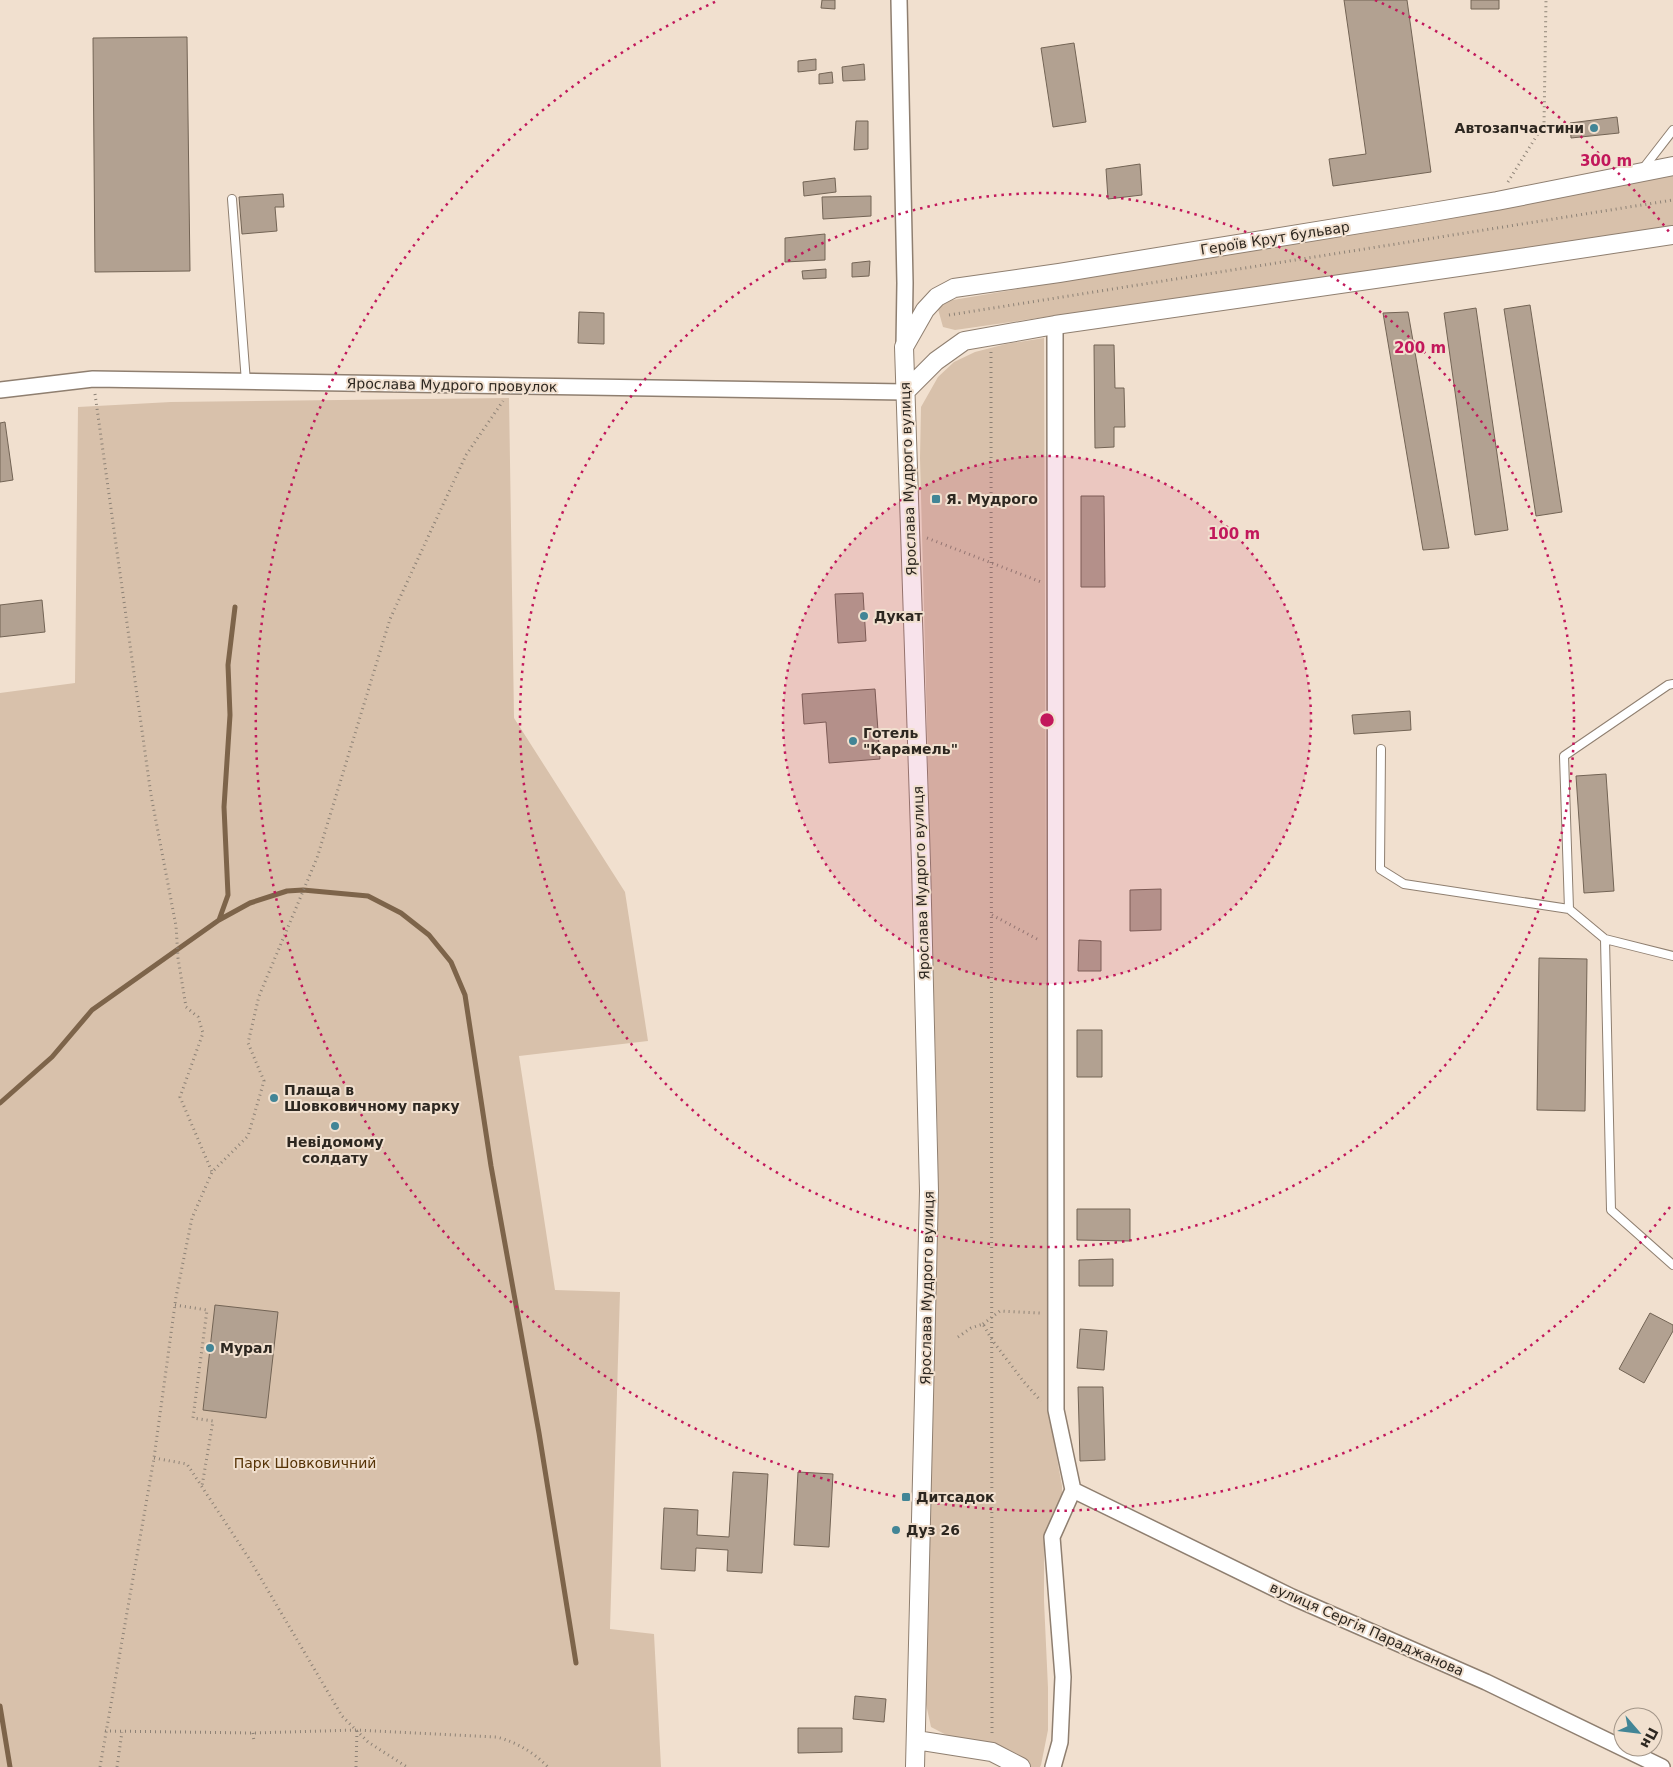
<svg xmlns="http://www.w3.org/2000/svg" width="1673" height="1767" font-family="'DejaVu Sans',sans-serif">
<rect width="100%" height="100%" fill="#f1e0cf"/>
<path fill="#d8c1ab" d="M1673 172V227L955 330 943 327 938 309 947 301 1493 208Z
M1044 338 1048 1409 1062 1486V1502L1044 1536V1601L1048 1688V1730L1041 1765 1040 1767H1008L931 1727 926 1704 938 1151 920 458 921 407 938 377 954 362 975 352 1006 344Z
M509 398 514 718 625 892 648 1041 519 1056 555 1290 620 1292 610 1629 654 1634 661 1767H0V693L75 683 78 407 171 402Z"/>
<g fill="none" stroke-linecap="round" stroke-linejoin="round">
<path stroke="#7d644a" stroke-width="5" d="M219 920 250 903 287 891 303 890 368 896 401 913 429 935 451 962 465 995 491 1166 539 1433 576 1663
M0 1103 52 1057 92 1010 219 920 228 895 224 807 230 715 228 665 235 607
M0 1706 10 1767"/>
</g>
<path fill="#b2a191" stroke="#736455" d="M822 0H835V9L821 8Z
M1344 0H1407L1431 172 1333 186 1329 159 1366 154Z
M1471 0H1499V9H1471Z
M187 37 190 271 95 272 93 38Z
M1074 43 1086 122 1053 127 1041 48Z
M816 59V70L798 72V61Z
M864 64 865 80 843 81 842 67Z
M832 72 833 83 819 84V74Z
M1617 117 1619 133 1571 138 1570 123Z
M856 121H868V149L854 150Z
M1140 164 1142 195 1108 199 1106 169Z
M835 178 836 192 804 196 803 182Z
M283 194 284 207H275L277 231 242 234 239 197Z
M871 196V216L823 219 822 197Z
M825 234V260L785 262V238Z
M870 261 869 276 852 277V263Z
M826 269V278L803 279 802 271Z
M1530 305 1562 512 1536 516 1504 309Z
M1476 308 1508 530 1475 535 1444 313Z
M579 312 604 313V344L578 343Z
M1408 312 1449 548 1423 550 1383 313Z
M1094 345H1114L1115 388H1124L1125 427H1114V447L1095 448Z
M5 422 13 480 0 482V423Z
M1081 496H1104L1105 587H1081Z
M863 593 866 641 838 643 835 594Z
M42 600 45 632 0 637V605Z
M875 689 880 759 829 763 826 722 804 724 802 694Z
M1410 711 1411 730 1354 734 1352 715Z
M1606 774 1614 891 1584 893 1576 776Z
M1161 889V930L1130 931V890Z
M1079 940 1101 941V971H1078Z
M1539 958 1587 959 1585 1111 1537 1110Z
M1077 1030H1102V1077H1077Z
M1077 1209H1130V1241L1077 1240Z
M1113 1259V1286H1079V1260Z
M215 1305 278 1312 266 1418 203 1410Z
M1650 1313 1673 1325V1331L1644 1383 1619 1369Z
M1080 1329 1107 1331 1104 1370 1077 1368Z
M1078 1387H1103L1105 1460 1080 1461Z
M733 1472 768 1474 762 1573 727 1571 728 1550 696 1548 695 1571 661 1569 664 1508 698 1510 697 1535 729 1537Z
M798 1472 833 1474 829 1547 794 1545Z
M855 1696 886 1699 884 1722 853 1719Z
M798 1728H842V1752L798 1753Z"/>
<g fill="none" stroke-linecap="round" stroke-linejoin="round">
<g stroke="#8f7f70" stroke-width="10">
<path id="service" d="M1642 170 1673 130
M232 199 246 382
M1381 749 1380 869 1404 884 1569 909 1605 939 1673 956
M1569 909 1564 756 1668 685 1673 684
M1605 939 1611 1210 1673 1265"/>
</g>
<g stroke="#8f7f70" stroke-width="18">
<path id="minor" d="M899 0 905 283 904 347
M0 390 93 379 905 392
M1073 1490 1292 1597 1486 1682 1662 1767
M1053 1767 1060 1742 1063 1677 1052 1537 1073 1490 1056 1410 1055 325"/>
</g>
<g stroke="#8f7f70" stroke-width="20">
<path id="tertiary" d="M905 392 936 361 964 341 1055 325 1500 261 1673 235
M916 1740 992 1752 1021 1767
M915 1767 929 1191 921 863 904 347 925 310 937 297 954 288 1059 273 1421 214 1497 201 1673 166"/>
</g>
<path stroke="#8d8276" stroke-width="3" stroke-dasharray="1 4" stroke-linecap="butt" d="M1508 182 1544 124 1546 0
M949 315 1673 200
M991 352 992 1735
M95 394 151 795 176 926 178 958 186 1007 198 1017 203 1033 180 1097 212 1172
M927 538 1041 582
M992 915 1039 940
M175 1305 207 1310 193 1418 213 1421 202 1486
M983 1324 1000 1311 1040 1313
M958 1337 971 1328 983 1324 992 1340 1024 1382 1041 1401
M154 1458 187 1464 250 1560 342 1716 368 1742 407 1767
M105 1731 253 1733 357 1730 497 1737C518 1743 533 1752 548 1767
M253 1733 254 1742
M100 1767 154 1458 176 1297 192 1218 212 1172 248 1136 264 1081 248 1043 259 996 317 858 390 619 466 455 503 401
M117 1767 122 1732
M356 1767 357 1730"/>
<use href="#service" stroke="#fff" stroke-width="8"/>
<use href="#minor" stroke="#fff" stroke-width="15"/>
<use href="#tertiary" stroke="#fff" stroke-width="18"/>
</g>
<circle cx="1047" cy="720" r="264" fill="#c2185b" fill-opacity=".12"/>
<g fill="none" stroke="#c2185b" stroke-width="2.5" stroke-dasharray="2.5 5">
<circle cx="1047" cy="720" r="264"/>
<circle cx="1047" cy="720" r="527"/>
<path d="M1670 1207A791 791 0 1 1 719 0M1375 0A791 791 0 0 1 1670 233"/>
</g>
<g fill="#428596" stroke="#f1e0cf" stroke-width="2">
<circle cx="1594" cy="128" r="5"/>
<rect x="931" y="494" width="10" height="10" rx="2.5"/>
<circle cx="864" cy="616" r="5"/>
<circle cx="853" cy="741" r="5"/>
<circle cx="274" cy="1098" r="5"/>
<circle cx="335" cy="1126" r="5"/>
<circle cx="210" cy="1348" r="5"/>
<rect x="901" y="1492" width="10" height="10" rx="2.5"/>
<circle cx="896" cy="1530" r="5"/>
</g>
<g text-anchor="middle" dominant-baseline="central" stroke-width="4" stroke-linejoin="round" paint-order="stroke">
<g font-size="14" font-weight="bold" fill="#2d2720" stroke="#f1e0cf" text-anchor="start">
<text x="1584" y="128" text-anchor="end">Автозапчастини</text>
<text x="946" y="499">Я. Мудрого</text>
<text x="874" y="616">Дукат</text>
<text x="863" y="733">Готель<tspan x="863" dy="16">"Карамель"</tspan></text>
<text x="284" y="1090">Плаща в<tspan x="284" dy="16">Шовковичному парку</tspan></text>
<text x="335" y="1142" text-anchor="middle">Невідомому<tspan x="335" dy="16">солдату</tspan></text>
<text x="220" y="1348">Мурал</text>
<text x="916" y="1497">Дитсадок</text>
<text x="906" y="1530">Дуз 26</text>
</g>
<g font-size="14" fill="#2d2720" stroke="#f1e0cf">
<text transform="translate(1275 238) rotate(-9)">Героїв Крут бульвар</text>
<text transform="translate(452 385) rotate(1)">Ярослава Мудрого провулок</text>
<text transform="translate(908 479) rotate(-92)">Ярослава Мудрого вулиця</text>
<text transform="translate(921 883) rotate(-92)">Ярослава Мудрого вулиця</text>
<text transform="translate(927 1288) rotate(-89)">Ярослава Мудрого вулиця</text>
<text transform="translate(1367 1629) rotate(24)">вулиця Сергія Параджанова</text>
</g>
<g font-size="14" fill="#563306" stroke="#f1e0cf">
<text x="305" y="1463">Парк Шовковичний</text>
</g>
</g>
<circle cx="1047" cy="720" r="8" fill="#c2185b" stroke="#f1e0cf" stroke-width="2.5"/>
<g font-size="15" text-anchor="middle" font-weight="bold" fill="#c2185b" stroke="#f1e0cf" stroke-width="4" stroke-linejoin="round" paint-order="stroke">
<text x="1606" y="166">300 m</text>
<text x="1420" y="353">200 m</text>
<text x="1234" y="539">100 m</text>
</g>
<g transform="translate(1638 1732) rotate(118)"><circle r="24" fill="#f1e0cf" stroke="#a39689"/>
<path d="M0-4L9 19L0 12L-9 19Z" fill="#428596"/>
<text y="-8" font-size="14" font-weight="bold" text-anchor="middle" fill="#2d2720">Пн</text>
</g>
</svg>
